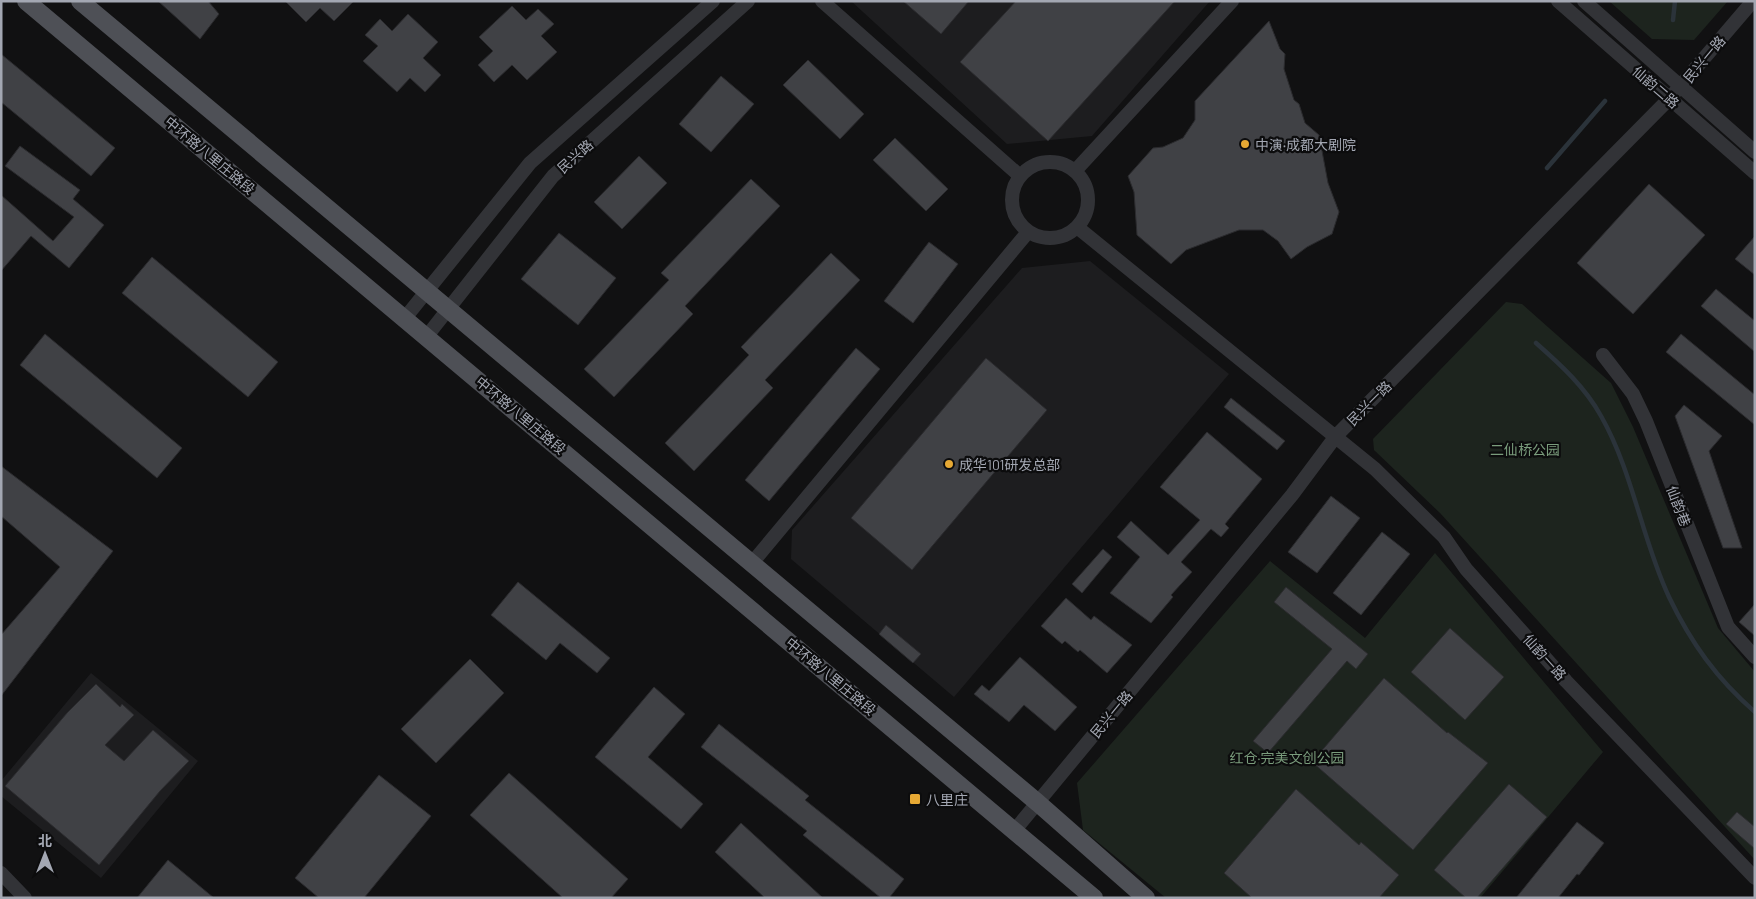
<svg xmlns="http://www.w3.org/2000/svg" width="1756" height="899" font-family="Barlow,'Noto Sans SC',sans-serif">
<rect width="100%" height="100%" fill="#111112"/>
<path fill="#1d1d1f" d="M851 1H1210L1092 136 1007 144Z
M1090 261 1229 374 954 697 791 559 792 530 1022 268Z
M91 673 198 761 101 878 1 796V781Z"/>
<path fill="#1d241e" d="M1609 1H1728L1694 40 1652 39Z
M1506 302 1522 304 1611 383 1633 427 1718 628 1755 672V860L1440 513 1374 450 1373 439Z
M1435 553 1603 752 1480 898H1166L1083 830 1077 783 1270 561 1365 638Z"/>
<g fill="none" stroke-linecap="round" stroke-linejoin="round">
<path stroke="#2b333a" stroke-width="4.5" d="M1673 20 1675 1
M1547 168 1605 101
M1536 343C1561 365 1585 387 1601 416 1633 472 1642 540 1669 597 1691 643 1717 679 1755 712"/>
</g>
<path fill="#404145" stroke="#2b2b2e" d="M158 1H208L219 14 200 39Z
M285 1H354L334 21 320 8 306 22Z
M903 1H969L941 34Z
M1016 1H1175L1048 141 960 62Z
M512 6 526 20 538 9 554 24 541 36 557 52 527 80 512 65 494 82 478 65 493 51 479 37Z
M408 14 438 42 423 58 441 75 425 92 410 78 397 92 363 61 378 46 365 35 380 19 392 31Z
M1269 21 1280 49 1285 54 1284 69 1294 100 1299 104 1305 123 1319 135 1328 183 1339 212 1332 234 1307 247 1291 259 1278 241 1263 230H1239L1186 250 1171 264 1137 235 1134 192 1128 176 1153 148 1163 147 1183 138 1195 120V101Z
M1 54 115 148 91 176 1 102Z
M808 60 864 114 840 139 783 85Z
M721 76 754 104 711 152 679 124Z
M895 138 948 189 926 211 873 160Z
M20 146 80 190 73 199 104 225 69 268 31 236 1 271V195L53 241 74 217 5 166Z
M639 156 667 183 622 229 594 202Z
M751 179 780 206 685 306 693 314 614 397 584 369 669 280 661 273Z
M1649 184 1705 235 1633 314 1577 263Z
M559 233 616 278 578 325 521 279Z
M1755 236V275L1735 259Z
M929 242 958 264 913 323 884 301Z
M831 253 860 280 765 380 773 388 694 471 665 443 749 355 741 347Z
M152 257 278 362 248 397 122 293Z
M1716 289 1755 321V352L1701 306Z
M45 334 182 448 157 478 20 365Z
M1681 334 1755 395V425L1666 352Z
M856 348 880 369 769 501 745 480Z
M986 358 1047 410 912 570 851 518Z
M1231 398 1285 441 1277 450 1224 407Z
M1684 405 1722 436 1709 451 1742 548H1723L1675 416Z
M1207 432 1262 479 1225 524 1229 528 1221 537 1211 529 1181 562 1192 572 1171 595 1173 597 1151 623 1110 593 1140 557 1117 537 1131 521 1168 555 1200 520 1160 487Z
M1 466 113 551 1 696V635L60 567 1 516Z
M1331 496 1360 518 1317 573 1288 552Z
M1382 532 1410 554 1361 615 1333 593Z
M1103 549 1112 557 1082 593 1072 584Z
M518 582 610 658 597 673 560 643 546 660 491 615Z
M1286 587 1368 654 1356 669 1347 661 1268 753 1253 741 1332 649 1274 602Z
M1066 598 1091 620 1094 616 1132 645 1107 673 1080 650 1078 652 1065 641 1062 644 1041 626Z
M1755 604V636L1739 622Z
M886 625 921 654 913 663 879 634Z
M1450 628 1504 677 1465 720 1411 672Z
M1020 657 1077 707 1055 731 1024 705 1009 722 974 694 982 685 989 691Z
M470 659 504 693 436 763 401 729Z
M1384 678 1447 733 1448 732 1488 763 1413 850 1312 762Z
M96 684 120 707 122 704 134 715 105 745 124 761 153 730 189 761 160 791 99 865 5 786 67 713Z
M654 687 685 714 648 757 703 804 681 829 595 757Z
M719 724 809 796 805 800 904 879 889 898H881L803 835 807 831 701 747Z
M509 773 628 879 611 898H563L470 815Z
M379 775 431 816 364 898H319L295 878Z
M1509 784 1547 817 1477 898H1466L1434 870Z
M1296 789 1359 845 1361 842 1399 875 1379 898H1252L1224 873Z
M1737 812 1755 827V849L1726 824Z
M1577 822 1604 843 1579 875 1577 874 1558 898H1516Z
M741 823 823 898H765L715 852Z
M168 860 214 898H137Z"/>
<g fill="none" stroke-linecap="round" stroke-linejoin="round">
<path stroke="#323337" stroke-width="14" d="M822 1 1020 176
M1558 1 1755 173
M1584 1 1755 152
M1012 200a38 38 0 1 1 76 0a38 38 0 1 1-76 0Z
M1075 171 1232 1
M1077 227 1375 469 1444 537 1466 569 1566 681 1755 878
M405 318 530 163 713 1
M427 336 553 176 748 1
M1603 355 1633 394 1646 421 1728 627 1755 657
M752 563 1028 232
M1014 831 1292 495 1336 436 1670 98 1753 1
M1 873 25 898"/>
<path stroke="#4e5056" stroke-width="18" d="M26 1 1094 898
M80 1 1038 803 1146 898"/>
</g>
<g fill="#e7a934" stroke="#0c0c0d" stroke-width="2">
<circle cx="1245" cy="144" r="5"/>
<circle cx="949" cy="464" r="5"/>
<rect x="909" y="793" width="12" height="12" rx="2.5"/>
</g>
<g text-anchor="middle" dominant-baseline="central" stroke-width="4.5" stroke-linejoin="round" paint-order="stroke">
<g font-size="14" fill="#a3a7b2" stroke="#0c0c0d">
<text transform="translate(1704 59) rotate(-50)">民兴一路</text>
<text transform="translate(1656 87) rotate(41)">仙韵二路</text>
<text transform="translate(210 155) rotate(40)">中环路八里庄路段</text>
<text transform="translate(575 156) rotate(-42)">民兴路</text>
<text transform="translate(1369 403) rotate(-45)">民兴一路</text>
<text transform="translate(521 415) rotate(40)">中环路八里庄路段</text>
<text transform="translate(1679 506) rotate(69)">仙韵巷</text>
<text transform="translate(1545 657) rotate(48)">仙韵一路</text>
<text transform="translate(831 676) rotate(40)">中环路八里庄路段</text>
<text transform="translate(1111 714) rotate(-50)">民兴一路</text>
</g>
<g font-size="14" fill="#a3a7b2" stroke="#0c0c0d" text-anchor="start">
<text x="1255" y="144">中演·成都大剧院</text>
<text x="959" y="464">成华101研发总部</text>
<text x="926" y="799">八里庄</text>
</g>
<g font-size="14" fill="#7a9c7c" stroke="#0c0c0d">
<text x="1525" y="449">二仙桥公园</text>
<text x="1287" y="757">红仓·完美文创公园</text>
</g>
</g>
<rect width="1756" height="899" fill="none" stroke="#a3a7b2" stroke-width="5"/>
<g transform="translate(45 854)" stroke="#0c0c0d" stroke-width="4" paint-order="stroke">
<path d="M0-4L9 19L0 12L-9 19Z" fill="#a3a7b2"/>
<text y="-8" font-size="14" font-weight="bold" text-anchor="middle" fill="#a3a7b2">北</text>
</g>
</svg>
